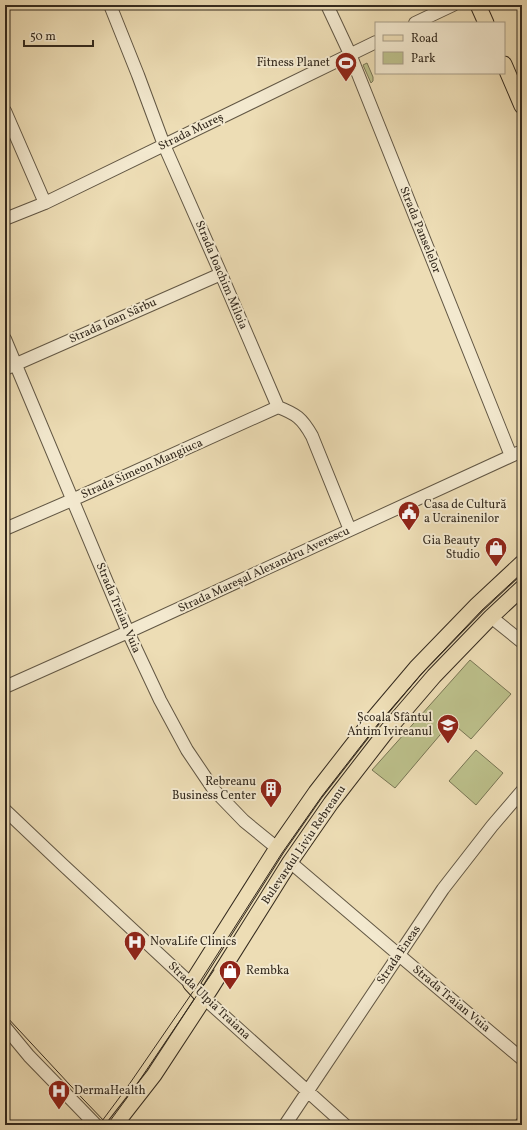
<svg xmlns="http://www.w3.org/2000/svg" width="527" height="1130" font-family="Vollkorn,serif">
<rect width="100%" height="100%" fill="#edddb5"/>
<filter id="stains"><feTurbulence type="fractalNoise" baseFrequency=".005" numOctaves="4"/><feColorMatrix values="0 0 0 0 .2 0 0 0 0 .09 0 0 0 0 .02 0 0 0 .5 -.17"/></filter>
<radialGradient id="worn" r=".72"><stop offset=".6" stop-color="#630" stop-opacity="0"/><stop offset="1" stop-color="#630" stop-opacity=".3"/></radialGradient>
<path fill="#bcc08b" stroke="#787554" d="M367 63 373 77V81L371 83 363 65Z
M470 660 511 694 471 739 451 722 395 788 372 770Z
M476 750 503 773 476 805 449 781Z"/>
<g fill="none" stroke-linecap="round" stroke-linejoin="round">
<g stroke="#625744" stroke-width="14">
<path id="minor" d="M110 5 138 75 164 145 221 274 278 407C296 414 302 418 312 436L350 530
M327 5 350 54 511 456
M415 23 453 5
M5 111 45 203
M5 219 45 203 376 42
M5 339 128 632 160 700 187 750 214 790 244 821 277 848
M5 369 221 274
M5 529 72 500 278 407
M491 617 522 642
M5 687 128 632 522 451
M5 810 62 864 191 984
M290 862 406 961 522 1059
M204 998 345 1125
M5 1027 29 1056 96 1125
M285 1125 443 889 492 826 522 791
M521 1125 522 1123"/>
</g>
<g stroke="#342a1e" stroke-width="17">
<path id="major" d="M478 5 486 23
M504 64 522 106
M204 998 191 984 277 848 316 792 372 720 416 668 477 605 522 563
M115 1125 154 1075 211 988 290 862 331 803 386 732 434 676 491 617 522 588"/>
</g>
<use href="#minor" stroke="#f3e9cf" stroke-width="12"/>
<use href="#major" stroke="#edddb5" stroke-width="15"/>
<path stroke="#342a1e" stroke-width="1" d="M5 1015 83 1099 107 1124
M99 1125 128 1086 201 980 282 853 322 796 378 724 425 670 482 610 522 573
M107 1125 135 1087 214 970"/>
</g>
<defs>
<g id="stadium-pin" transform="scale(1.15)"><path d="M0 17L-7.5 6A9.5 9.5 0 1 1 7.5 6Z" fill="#8f2418" stroke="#f3e9cf"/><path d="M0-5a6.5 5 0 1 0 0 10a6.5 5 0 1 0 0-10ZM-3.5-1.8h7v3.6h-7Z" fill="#fff"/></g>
<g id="civic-pin" transform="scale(1.15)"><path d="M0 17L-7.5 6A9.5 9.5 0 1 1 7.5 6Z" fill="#8f2418" stroke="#f3e9cf"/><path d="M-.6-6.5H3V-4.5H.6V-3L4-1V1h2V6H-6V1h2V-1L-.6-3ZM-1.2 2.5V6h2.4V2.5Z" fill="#fff"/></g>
<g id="shop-pin" transform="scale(1.15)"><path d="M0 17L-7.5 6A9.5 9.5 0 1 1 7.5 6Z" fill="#8f2418" stroke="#f3e9cf"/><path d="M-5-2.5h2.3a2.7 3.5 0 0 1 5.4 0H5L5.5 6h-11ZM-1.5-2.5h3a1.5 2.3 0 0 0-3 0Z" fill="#fff"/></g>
<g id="school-pin" transform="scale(1.15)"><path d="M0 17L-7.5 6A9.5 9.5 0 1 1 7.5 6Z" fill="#8f2418" stroke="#f3e9cf"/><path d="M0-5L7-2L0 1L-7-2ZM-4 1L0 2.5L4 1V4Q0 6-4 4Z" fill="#fff"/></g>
<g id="building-pin" transform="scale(1.15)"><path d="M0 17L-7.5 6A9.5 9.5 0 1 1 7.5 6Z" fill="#8f2418" stroke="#f3e9cf"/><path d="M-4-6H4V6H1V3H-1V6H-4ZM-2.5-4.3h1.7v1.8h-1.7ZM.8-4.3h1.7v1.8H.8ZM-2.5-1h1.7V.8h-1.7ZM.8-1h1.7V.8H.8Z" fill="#fff"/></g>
<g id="hospital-pin" transform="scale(1.15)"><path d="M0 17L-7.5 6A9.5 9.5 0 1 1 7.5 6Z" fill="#8f2418" stroke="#f3e9cf"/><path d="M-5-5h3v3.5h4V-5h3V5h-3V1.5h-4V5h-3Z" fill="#fff"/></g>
</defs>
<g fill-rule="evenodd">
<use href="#stadium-pin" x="346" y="63"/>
<use href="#civic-pin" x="409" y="512"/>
<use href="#shop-pin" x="496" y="548"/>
<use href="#school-pin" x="448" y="725"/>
<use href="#building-pin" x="271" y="789"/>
<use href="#hospital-pin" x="135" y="942"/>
<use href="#shop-pin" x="230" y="971"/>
<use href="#hospital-pin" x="59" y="1091"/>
</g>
<g text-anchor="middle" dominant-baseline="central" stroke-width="4" stroke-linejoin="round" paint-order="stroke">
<g font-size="12" fill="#342a1e" stroke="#f3e9cf" text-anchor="end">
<text x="330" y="63">Fitness Planet</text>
<text x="424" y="505" text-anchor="start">Casa de Cultură<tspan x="424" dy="14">a Ucrainenilor</tspan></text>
<text x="480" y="541">Gia Beauty<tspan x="480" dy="14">Studio</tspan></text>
<text x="432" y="718">Școala Sfântul<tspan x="432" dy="14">Antim Ivireanul</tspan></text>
<text x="256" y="782">Rebreanu<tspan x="256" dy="14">Business Center</tspan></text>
<text x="150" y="942" text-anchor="start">NovaLife Clinics</text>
<text x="246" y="971" text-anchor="start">Rembka</text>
<text x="74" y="1091" text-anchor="start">DermaHealth</text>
</g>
<g font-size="12" fill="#342a1e" stroke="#f3e9cf">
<text transform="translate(191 132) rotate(-26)">Strada Mureș</text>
<text transform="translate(420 230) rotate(68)">Strada Panselelor</text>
<text transform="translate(221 275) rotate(67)">Strada Ioachim Miloia</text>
<text transform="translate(113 321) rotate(-24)">Strada Ioan Sârbu</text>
<text transform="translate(142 469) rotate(-24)">Strada Simeon Mangiuca</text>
<text transform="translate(264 570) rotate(-25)">Strada Mareșal Alexandru Averescu</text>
<text transform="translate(118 608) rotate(67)">Strada Traian Vuia</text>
<text transform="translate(304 845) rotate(-56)">Bulevardul Liviu Rebreanu</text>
<text transform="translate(399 955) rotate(-56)">Strada Eneas</text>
<text transform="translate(451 999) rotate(40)">Strada Traian Vuia</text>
<text transform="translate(209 1001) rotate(43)">Strada Ulpia Traiana</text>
</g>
</g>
<rect width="527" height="1130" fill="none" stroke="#edddb5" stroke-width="20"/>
<rect x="6" y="6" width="515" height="1118" fill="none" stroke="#342a1e" stroke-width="2"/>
<rect x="10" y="10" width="507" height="1110" fill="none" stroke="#342a1e"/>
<rect x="375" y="22" width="130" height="52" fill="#f3e9cf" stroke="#a79d88"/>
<rect x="383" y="35" width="20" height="6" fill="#edddb5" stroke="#a79d88"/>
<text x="411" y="42" font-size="12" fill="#342a1e">Road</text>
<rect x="383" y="52" width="20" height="12" fill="#bcc08b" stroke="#a79d88"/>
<text x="411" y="62" font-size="12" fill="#342a1e">Park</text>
<path d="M24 40v6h69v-6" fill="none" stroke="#342a1e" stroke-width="2"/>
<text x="30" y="40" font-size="12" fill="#342a1e" stroke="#f3e9cf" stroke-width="3" paint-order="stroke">50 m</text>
<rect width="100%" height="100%" filter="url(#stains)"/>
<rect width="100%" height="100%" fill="url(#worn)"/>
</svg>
